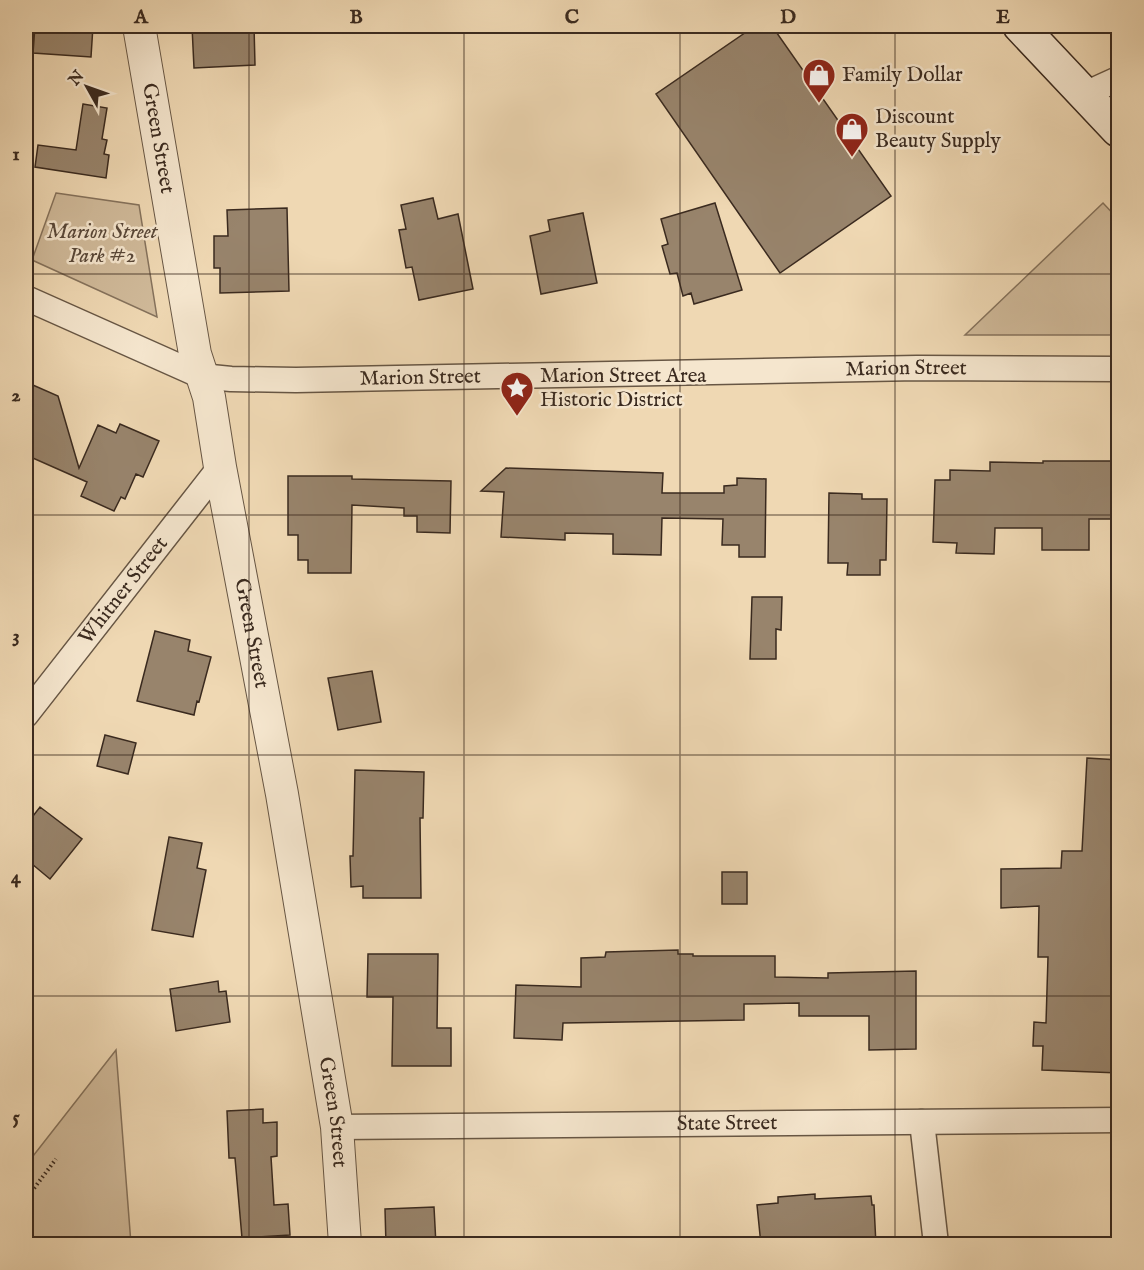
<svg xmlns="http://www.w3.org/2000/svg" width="1144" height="1270" font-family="'IM FELL English',serif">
<rect width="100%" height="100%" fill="#efd8b3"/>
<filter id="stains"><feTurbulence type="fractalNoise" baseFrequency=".00333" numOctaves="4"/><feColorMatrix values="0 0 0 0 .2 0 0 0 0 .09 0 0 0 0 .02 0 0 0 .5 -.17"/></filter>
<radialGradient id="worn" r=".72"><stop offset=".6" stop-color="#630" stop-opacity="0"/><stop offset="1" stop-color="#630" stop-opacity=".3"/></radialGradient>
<path fill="#d0ba9a" stroke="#85725c" stroke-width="1.5" d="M56 193 139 205 157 317 32 260Z
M1103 203 1118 219V335H965Z
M116 1050 131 1244H26V1165Z"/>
<path fill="#98846c" stroke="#3a2a1f" stroke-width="1.5" d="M35 26H93L91 57 33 53Z
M192 26H254L255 65 194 68Z
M755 26H772L891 196 780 273 656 94Z
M83 104 107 108 102 139 107 140 104 154 109 155 106 178 35 167 38 145 76 150Z
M433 198 438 219 458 214 473 289 419 300 412 267 406 268 399 230 406 229 401 205Z
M715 203 742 290 694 304 691 293 683 296 677 273 670 274 662 246 668 244 661 219Z
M287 208 289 291 220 293V268H214V236H228L227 210Z
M583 213 597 283 541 294 530 236 550 231 548 220Z
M26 382 58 396 79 468 98 425 116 433 120 424 159 441 143 477 136 474 125 499 121 497 114 511 81 496 87 482 26 455Z
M1043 461H1119V519H1089V550H1042V528H995L994 554 956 553 957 543 933 542 935 480H950V470L990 471V462L1043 463Z
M506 468 663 473 662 493H724V486L737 485V478L766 479 765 557H739V545H722L723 519 662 518 661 555 613 554V534L565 533V540L501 537 504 492 481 491Z
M288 476H352V479L451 481 450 533 417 532V516H404V508L352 505 351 573H308V560H298V535H288Z
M829 493 862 494V499H887L886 560H880V575H847L848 563H828Z
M752 597H782L781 630 776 629V659H750Z
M155 631 190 640 188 651 211 657 199 702 197 701 194 715 137 701Z
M372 671 381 722 338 730 328 678Z
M105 735 136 743 128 774 97 766Z
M1087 758 1119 760V1073L1042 1070 1043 1046H1033L1034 1022 1046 1023 1048 957H1038L1039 906 1001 908V869L1061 868 1062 851H1082Z
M355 770 424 772 423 818H420L421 898H363V886L351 887 350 856H353Z
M40 807 82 839 50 879 26 859V825Z
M169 837 202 843 197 868 206 870 193 937 152 930Z
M722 872H747V904H722Z
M678 950V954H693V956H775V977L828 978V973L916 971V1049L869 1050V1016H799V1003L744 1004V1020L563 1023 562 1040 514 1038 516 985 581 987V958L605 957 606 952Z
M368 954H438L437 1028H451V1066H392L393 997H367Z
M218 981 219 992 226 991 230 1022 176 1031 170 989Z
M263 1109V1123L277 1122V1156L271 1157 274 1205 288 1204 290 1235 242 1238 235 1158H229L227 1111Z
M815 1194V1199L871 1196 872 1205H874L876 1245H761L757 1205 778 1203V1197Z
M434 1207 436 1245H386L385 1209Z"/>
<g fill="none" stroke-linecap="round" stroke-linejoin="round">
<g stroke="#675644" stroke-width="27">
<g id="minor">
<path d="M1085 94 1118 79"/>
<path id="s1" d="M26 298 201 376 231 379 296 380 917 368 1118 369"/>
<path id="s2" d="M26 715 220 467"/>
<path d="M922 1122 936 1244"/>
<path id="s3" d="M337 1127 1118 1120"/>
</g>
</g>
<g stroke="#675644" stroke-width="34">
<g id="tertiary">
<path id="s4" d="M139 26 195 354 209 397 220 467 282 794 337 1127 345 1244"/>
</g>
</g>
<g stroke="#3a2a1f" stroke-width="36">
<path id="secondary" d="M1020 26 1118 130"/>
</g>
<path stroke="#3a2a1f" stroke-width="4" stroke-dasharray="1.5 3" stroke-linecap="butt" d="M26 1199 56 1159"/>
<use href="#minor" stroke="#f5e6ce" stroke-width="24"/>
<use href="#tertiary" stroke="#f5e6ce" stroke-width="32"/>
<use href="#secondary" stroke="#f5e6ce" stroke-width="33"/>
</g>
<path fill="none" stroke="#3a2a1f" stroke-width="1.5" stroke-opacity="0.55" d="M249 26V1244M464 26V1244M680 26V1244M895 26V1244M26 274H1118M26 515H1118M26 755H1118M26 996H1118"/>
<defs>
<g id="shop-pin" transform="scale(1.725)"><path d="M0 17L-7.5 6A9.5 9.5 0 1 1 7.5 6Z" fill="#8f2418" stroke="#f5e6ce"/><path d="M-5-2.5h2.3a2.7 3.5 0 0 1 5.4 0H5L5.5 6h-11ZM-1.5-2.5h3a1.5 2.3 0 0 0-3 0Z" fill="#fff"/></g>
<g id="sight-pin" transform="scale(1.725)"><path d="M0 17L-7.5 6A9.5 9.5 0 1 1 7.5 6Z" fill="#8f2418" stroke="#f5e6ce"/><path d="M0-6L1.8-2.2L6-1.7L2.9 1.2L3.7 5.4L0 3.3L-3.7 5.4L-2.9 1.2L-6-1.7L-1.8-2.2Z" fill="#fff"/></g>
</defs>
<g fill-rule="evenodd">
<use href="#shop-pin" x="819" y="75"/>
<use href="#shop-pin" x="852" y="129"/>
<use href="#sight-pin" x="517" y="388"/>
</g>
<g text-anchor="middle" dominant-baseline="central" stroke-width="5" stroke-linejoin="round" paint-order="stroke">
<g font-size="21" fill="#3a2a1f" stroke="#f5e6ce" text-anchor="start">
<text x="842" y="75">Family Dollar</text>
<text x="875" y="117">Discount<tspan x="875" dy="24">Beauty Supply</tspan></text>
<text x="540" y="376">Marion Street Area<tspan x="540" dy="24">Historic District</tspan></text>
</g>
<g font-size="21" fill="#3a2a1f" stroke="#f5e6ce">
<text stroke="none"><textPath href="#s4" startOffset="114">Green Street</textPath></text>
<text stroke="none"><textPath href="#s1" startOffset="897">Marion Street</textPath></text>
<text stroke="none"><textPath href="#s1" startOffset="411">Marion Street</textPath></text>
<text stroke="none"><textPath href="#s2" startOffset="158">Whitner Street</textPath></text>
<text stroke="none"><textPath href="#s4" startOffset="618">Green Street</textPath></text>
<text stroke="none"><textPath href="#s4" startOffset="1104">Green Street</textPath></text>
<text stroke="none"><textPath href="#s3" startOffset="390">State Street</textPath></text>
</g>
<g font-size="21" font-style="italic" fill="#584738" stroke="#f5e6ce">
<text x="102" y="232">Marion Street<tspan x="102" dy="24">Park #2</tspan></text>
</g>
</g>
<rect width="1144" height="1270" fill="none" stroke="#efd8b3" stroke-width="66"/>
<g transform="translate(87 87) rotate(310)" stroke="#f5e6ce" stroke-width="4.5" paint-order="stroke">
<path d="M0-4.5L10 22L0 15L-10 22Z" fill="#3a2a1f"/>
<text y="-9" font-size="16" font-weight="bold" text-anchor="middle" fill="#3a2a1f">N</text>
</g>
<rect x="33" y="33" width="1078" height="1204" fill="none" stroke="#3a2a1f" stroke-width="2"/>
<g font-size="20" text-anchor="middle" font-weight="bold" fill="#3a2a1f">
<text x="141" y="23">A</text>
<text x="356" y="23">B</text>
<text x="572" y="23">C</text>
<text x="788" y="23">D</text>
<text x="1003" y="23">E</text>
<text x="16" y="160">1</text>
<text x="16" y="401">2</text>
<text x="16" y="642">3</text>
<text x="16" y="883">4</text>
<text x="16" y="1123">5</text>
</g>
<rect width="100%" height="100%" filter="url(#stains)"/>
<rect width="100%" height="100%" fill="url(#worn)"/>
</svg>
